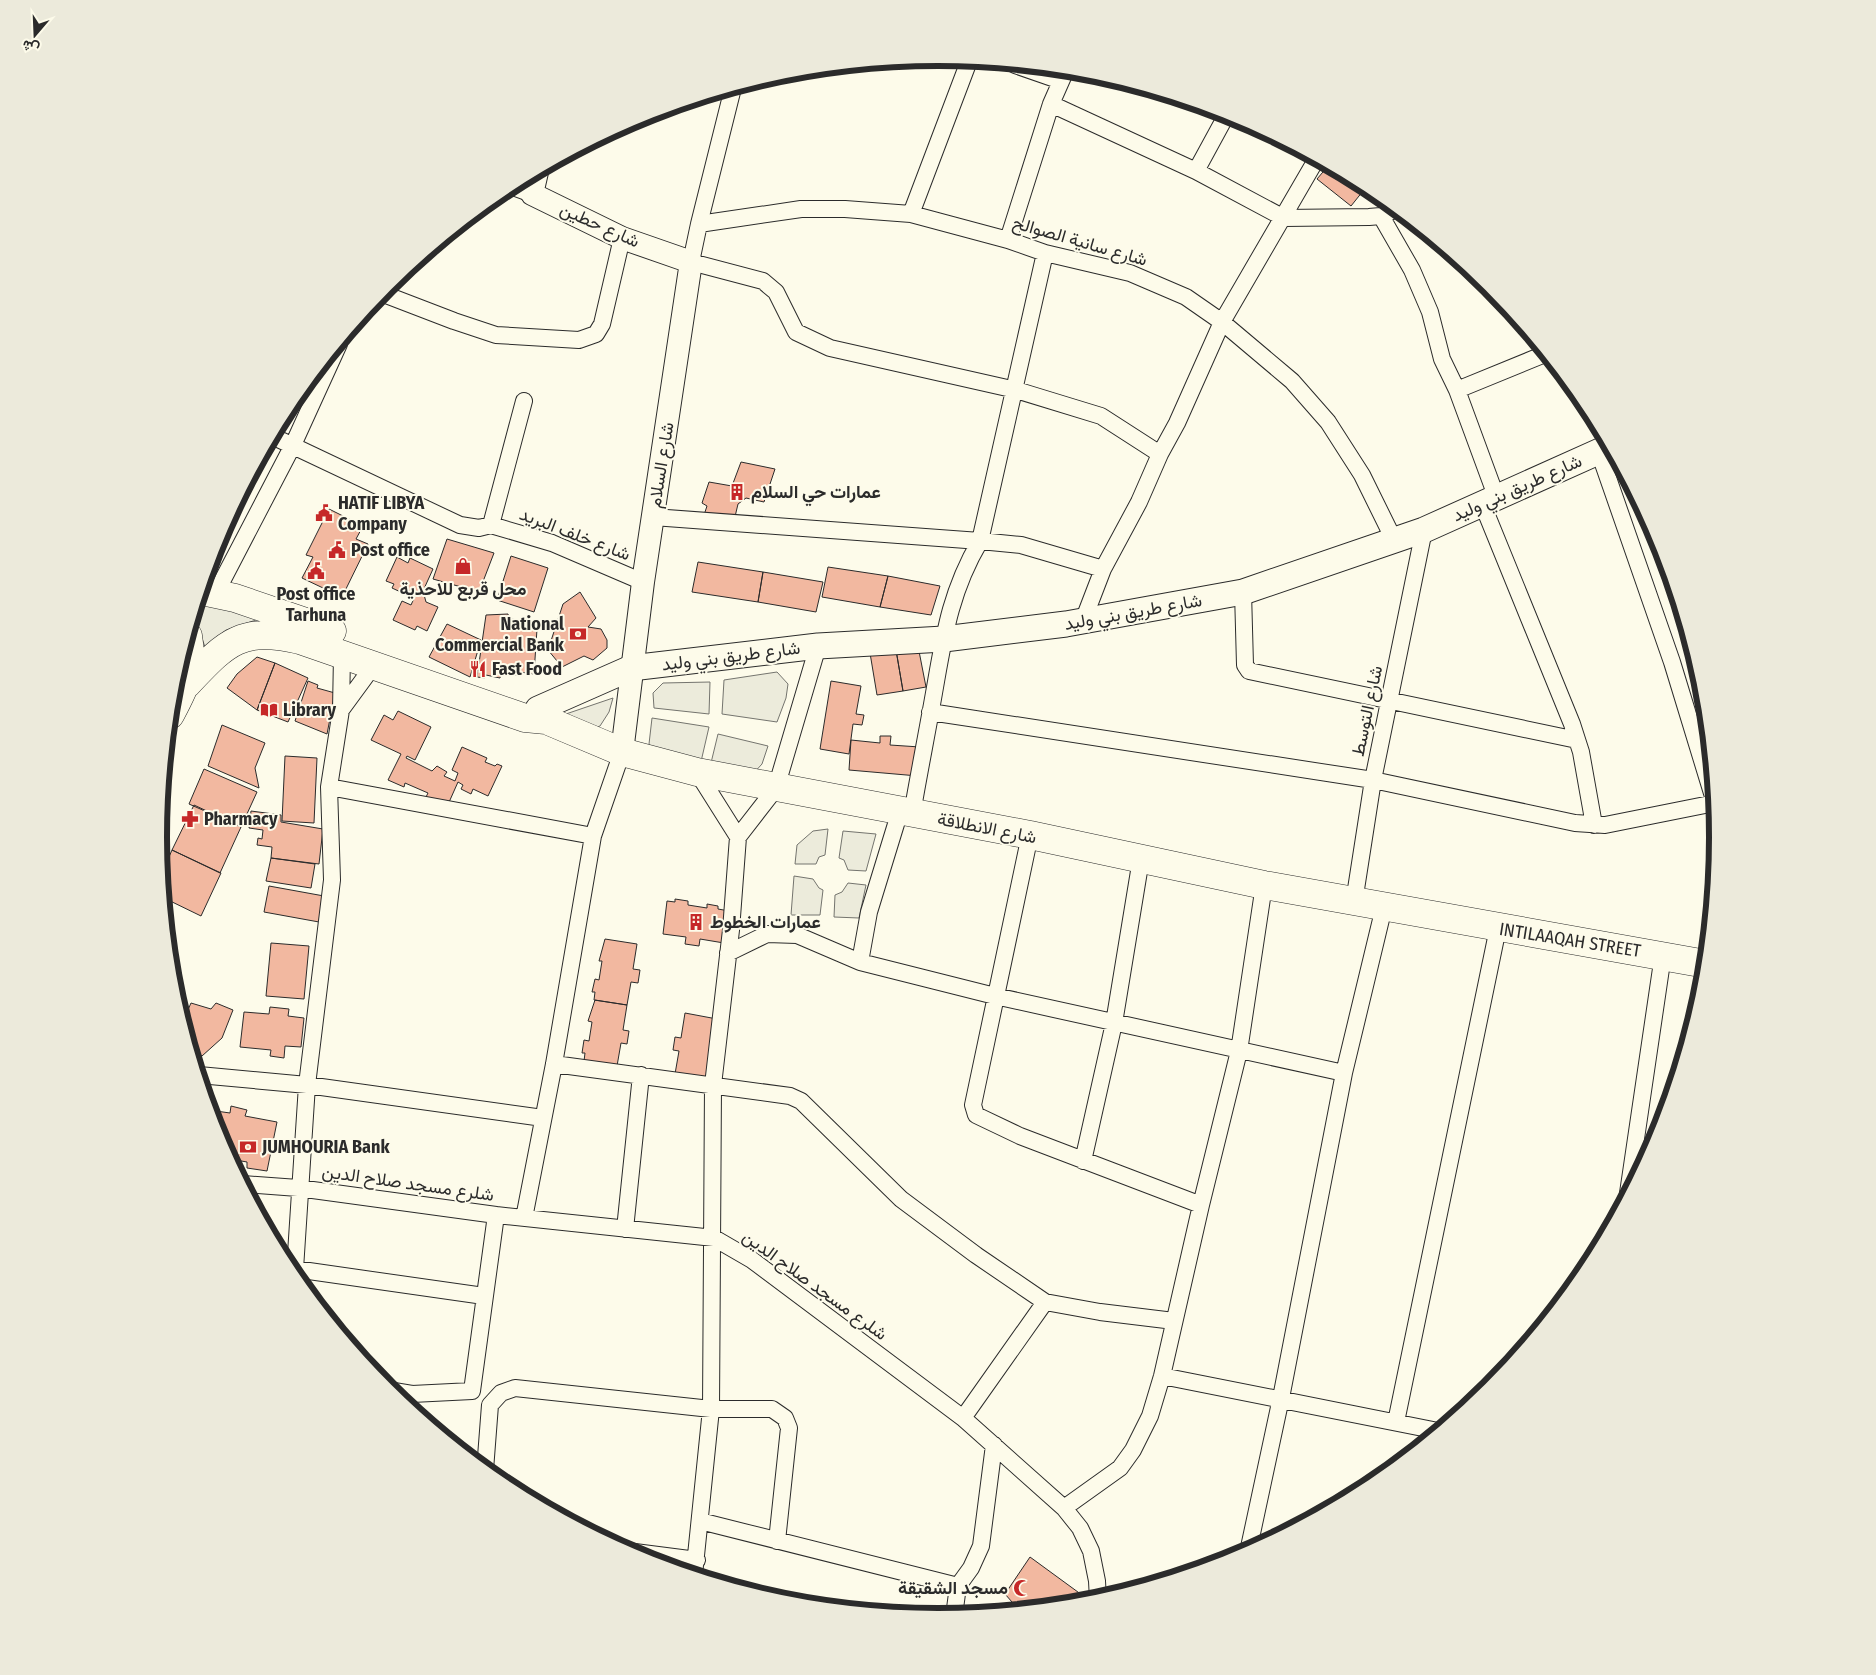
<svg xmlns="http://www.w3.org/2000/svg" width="1876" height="1675" font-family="'Fira Sans Condensed',Vazirmatn,sans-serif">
<rect width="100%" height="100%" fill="#fdfbea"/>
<path fill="#ecebdb" stroke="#74746e" d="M199 601 259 619 226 630 205 647 194 615Z
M777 672 788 684 786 698 777 722 722 714 724 680Z
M710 682 709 714 654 708 653 693 663 683Z
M613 698 609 712 600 726 589 730 560 716Z
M652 718 709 727 700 766 651 750 649 744Z
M718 734 768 746 762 764 751 776 710 767Z
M828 829 825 855 819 857 816 864H795L797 845 813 831Z
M843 831 876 834 866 871 848 870 844 860 839 858Z
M794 876 813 879 819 888 823 890 820 915H791Z
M848 883 866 885 859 918 834 917 835 895 842 892Z"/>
<path fill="#f2b8a0" stroke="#2b2b2b" d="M1328 166 1367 186 1351 206 1317 179Z
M741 462 775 469 764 502 746 498 738 504 734 521 704 515 707 506 702 503 709 482 732 486Z
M329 509 363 526 356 539 368 544 342 597 302 578 313 557 306 555Z
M447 539 494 553 479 592 433 579Z
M511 556 548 568 534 612 497 600Z
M397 557 408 563 410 558 433 569 423 591 426 602 438 607 427 631 417 626 415 630 393 620 402 601 411 605 416 594 407 590 405 594 392 588 394 584 386 581Z
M698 562 763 572 758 602 692 592Z
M828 567 888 576 880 607 822 597Z
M763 572 823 582 816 612 758 602Z
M888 576 940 586 931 615 880 607Z
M580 592 596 618 588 627 601 629 607 640V648L593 660 584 656 562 667 548 650 563 604Z
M508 614 509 619 521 620V625L537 629 534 674 520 672V676L501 672 500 678 486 675 485 678 477 677 486 615Z
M447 624 481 640 470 677 429 657Z
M918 646 926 687 903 691 896 650Z
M896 650 903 691 877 695 870 653Z
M257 657 275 663 257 710 227 688 237 674Z
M275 663 308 678 288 722 257 710Z
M308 681 318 685 317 688 335 693 327 734 295 721Z
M831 681 861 686 856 714 864 715 862 725 853 724 849 754 820 749Z
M398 711 431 727 415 760 407 756 406 758 432 771 437 766 447 772 444 776 455 781 458 773 452 770 462 747 487 758 485 762 495 766 497 764 502 766 488 796 473 789 471 794 461 789 463 785 458 782 446 809 425 799 428 793 405 783 404 787 388 780 401 754 371 740 384 715 393 720Z
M222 725 265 743 255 768 259 788 208 766Z
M880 736H891L890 745 920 747 918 776 849 770 851 740 880 743Z
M285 756 317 758 314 823 282 821Z
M204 769 257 792 241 827 189 804Z
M194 805 241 827 220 873 172 850Z
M251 811 281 815V822L323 829 319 864 271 858 272 847 257 845 258 838 262 839 263 830 249 828Z
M172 850 221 873 201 916 164 898 162 873Z
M271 858 315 864 311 888 266 881Z
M269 886 324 896 319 922 264 912Z
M675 899 688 901V905L707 908V904L718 906V909L729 911 724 943 700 939 699 946 685 944 686 937 663 934 667 901 675 902Z
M605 939 637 944 633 969 640 970 638 983 631 982 627 1005 594 1000 595 992H592L595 979 599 980 602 961H599Z
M271 943 309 946 304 999 266 996Z
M595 1000 627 1005 623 1030 629 1031 627 1044 621 1043 617 1066 584 1061 585 1053H582L584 1040 589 1041 592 1022 588 1021Z
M191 1003 211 1009 216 1003 233 1010 222 1038 202 1056 191 1050 179 1008 187 1012Z
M270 1007 289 1009 288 1016 304 1018 301 1047 285 1046 284 1058 270 1056 271 1050 240 1047 244 1012 269 1014Z
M685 1013 717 1019 708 1080 675 1074 679 1051 673 1050 675 1037 681 1038Z
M231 1106 247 1110 245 1116 277 1122 267 1171 247 1168V1162L230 1159 217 1136 209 1110 230 1113Z
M1030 1557 1082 1595 1074 1604 1019 1610 1005 1594Z"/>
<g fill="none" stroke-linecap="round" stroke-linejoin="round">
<g stroke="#2b2b2b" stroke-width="18">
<path id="street" d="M1015 65 1061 81
M733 88 699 224 691 262 763 281 776 292 796 332 830 348 1016 390 1101 416 1160 454
M1051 104 1196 171 1284 218 1369 217 1381 216 1396 209
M1196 171 1227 114
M510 186 532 194
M911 214 969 61
M1381 216 1412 270 1430 312 1442 359 1457 390 1496 496
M699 224 801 209H845L911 214 1008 240 1045 253 1130 273 1186 297 1222 322 1292 381 1328 422 1362 475 1394 540
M1008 240 1051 104 1066 70
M381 293 454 321 496 335 579 340 596 334 602 324 622 238
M1457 390 1545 354
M272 436 460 525 479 528 491 525 552 543 643 582
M1599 452 1672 662 1715 803
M1482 503 1572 724 1581 752 1594 825
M653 517 980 541 1045 253
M491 525 524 401
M1103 569 1139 502 1160 454 1177 423 1222 322 1316 160
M219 587 293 445 339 344
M1243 592 1245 665 1249 671 1577 740
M342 655 341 710 329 787 332 880 307 1085 295 1269 484 1296
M341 710 374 665
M930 712 1373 780 1575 823 1605 825 1715 803
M697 772 738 837
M329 787 593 836
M900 811 869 912 860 962 995 996 1344 1073
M912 814C919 773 927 733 934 693 944 636 950 592 980 541L1021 545 1103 569 1083 621
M1030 835 973 1105 976 1115 1020 1136 1201 1205
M1354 902 1373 780 1424 530
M728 953 767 934 797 935 860 962
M554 1064 790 1096 801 1101 901 1199 976 1255 1045 1302 1100 1312 1174 1321
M199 1075 307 1085 543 1118
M1083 1161 1114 1023 1141 859
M243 1184 298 1188 496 1215 714 1238 752 1260 963 1418 1064 1508 1080 1528 1091 1551 1097 1581 1098 1600
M1628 1193 1663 955
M524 1218 554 1064 593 836 622 752
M625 1229 641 1075
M1162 1376 1438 1431
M388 1390 412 1394 472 1391 496 1215
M963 1418 1045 1302
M1396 1422 1498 928
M485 1470 490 1405 501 1393 515 1388 711 1409H772L785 1418 789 1428 777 1541
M1064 1508 1120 1468 1133 1450 1150 1416 1162 1376 1201 1205 1239 1051 1264 885
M700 1521 958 1586
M627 1551 697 1560
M1248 1552 1281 1398 1344 1073 1384 907
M694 1575 711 1409 713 1085 731 930 738 837 776 788 818 646
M954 1616 958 1586 971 1568 981 1546 994 1445"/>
</g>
<g stroke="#2b2b2b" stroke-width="24">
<path id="secondary" d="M537 172 532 194 622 238 691 262 643 582 622 752"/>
</g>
<g stroke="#2b2b2b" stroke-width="27">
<path id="primary" d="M538 709 631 668 818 646 944 639 1066 624 1243 592 1424 530 1609 447"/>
</g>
<g stroke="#2b2b2b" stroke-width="29">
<path id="highway" d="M202 591 235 598 332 631
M187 684C226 643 240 626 300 640L525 718 546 720 622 752 697 772 1030 835 1264 885 1706 964
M170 715C186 685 194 671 188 636"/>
</g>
<use href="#street" stroke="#fdfbea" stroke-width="16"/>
<use href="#secondary" stroke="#fdfbea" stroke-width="22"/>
<use href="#primary" stroke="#fdfbea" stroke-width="25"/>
<use href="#highway" stroke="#fdfbea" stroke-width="28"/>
</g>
<defs>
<g id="building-bare" transform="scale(1.35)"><path d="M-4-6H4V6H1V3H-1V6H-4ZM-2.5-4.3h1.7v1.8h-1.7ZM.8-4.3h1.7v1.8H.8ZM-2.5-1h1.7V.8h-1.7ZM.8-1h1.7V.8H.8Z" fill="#c62828" stroke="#fdfbea" stroke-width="2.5" paint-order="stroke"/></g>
<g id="civic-bare" transform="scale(1.35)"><path d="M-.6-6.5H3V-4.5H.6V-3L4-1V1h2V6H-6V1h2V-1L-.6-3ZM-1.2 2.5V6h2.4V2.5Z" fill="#c62828" stroke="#fdfbea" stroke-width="2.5" paint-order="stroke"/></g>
<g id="shop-bare" transform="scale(1.35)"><path d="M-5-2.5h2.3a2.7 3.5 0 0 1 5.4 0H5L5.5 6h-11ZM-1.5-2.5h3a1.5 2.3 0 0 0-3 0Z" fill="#c62828" stroke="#fdfbea" stroke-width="2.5" paint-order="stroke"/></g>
<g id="bank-bare" transform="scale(1.35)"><path d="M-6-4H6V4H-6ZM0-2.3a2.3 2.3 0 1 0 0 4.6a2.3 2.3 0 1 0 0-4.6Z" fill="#c62828" stroke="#fdfbea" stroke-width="2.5" paint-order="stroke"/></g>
<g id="restaurant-bare" transform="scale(1.35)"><path d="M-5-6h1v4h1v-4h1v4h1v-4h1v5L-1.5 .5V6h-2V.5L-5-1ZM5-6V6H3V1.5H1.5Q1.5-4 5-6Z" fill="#c62828" stroke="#fdfbea" stroke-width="2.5" paint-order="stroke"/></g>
<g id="library-bare" transform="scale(1.35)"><path d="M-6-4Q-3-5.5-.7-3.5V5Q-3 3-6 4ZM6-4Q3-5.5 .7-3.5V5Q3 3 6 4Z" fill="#c62828" stroke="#fdfbea" stroke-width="2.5" paint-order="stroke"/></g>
<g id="pharmacy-bare" transform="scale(1.35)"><path d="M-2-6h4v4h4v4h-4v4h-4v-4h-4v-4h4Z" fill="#c62828" stroke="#fdfbea" stroke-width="2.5" paint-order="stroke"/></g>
<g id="mosque-bare" transform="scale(1.35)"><path d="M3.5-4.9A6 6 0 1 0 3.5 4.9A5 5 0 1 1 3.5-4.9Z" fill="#c62828" stroke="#fdfbea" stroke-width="2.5" paint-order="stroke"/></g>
</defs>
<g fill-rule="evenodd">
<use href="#building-bare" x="737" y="492"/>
<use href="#civic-bare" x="324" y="513"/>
<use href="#civic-bare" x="337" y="550"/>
<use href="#shop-bare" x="463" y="566"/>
<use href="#civic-bare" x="316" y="571"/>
<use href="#bank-bare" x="578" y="634"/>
<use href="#restaurant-bare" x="478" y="669"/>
<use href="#library-bare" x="269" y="710"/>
<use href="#pharmacy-bare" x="190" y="819"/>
<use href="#building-bare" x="696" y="922"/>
<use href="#bank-bare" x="248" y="1147"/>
<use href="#mosque-bare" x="1022" y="1588"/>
</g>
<g text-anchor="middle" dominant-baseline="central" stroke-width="4" stroke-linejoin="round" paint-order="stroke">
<g font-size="18" fill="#2b2b2b" stroke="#fdfbea">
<text transform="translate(600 225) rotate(24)">شارع حطين</text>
<text transform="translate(1080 241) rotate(16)">شارع سانية الصوالح</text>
<text transform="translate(661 465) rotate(-81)">شارع السلام</text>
<text transform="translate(1517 488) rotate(-24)">شارع طريق بني وليد</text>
<text transform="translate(575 534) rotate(21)">شارع خلف البريد</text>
<text transform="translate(1133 612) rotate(-10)">شارع طريق بني وليد</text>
<text transform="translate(731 656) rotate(-7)">شارع طريق بني وليد</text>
<text transform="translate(1367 711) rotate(-78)">شارع التوسط</text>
<text transform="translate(987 828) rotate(11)">شارع الانطلاقة</text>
<text transform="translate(1570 940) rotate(9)">INTILAAQAH STREET</text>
<text transform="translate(408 1183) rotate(8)">شلرع مسجد صلاح الدين</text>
<text transform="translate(815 1285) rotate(36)">شلرع مسجد صلاح الدين</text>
</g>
<g font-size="18" font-weight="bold" fill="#2b2b2b" stroke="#fdfbea" text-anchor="start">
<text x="751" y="492">عمارات حي السلام</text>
<text x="338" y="503">HATIF LIBYA<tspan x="338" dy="21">Company</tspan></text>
<text x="351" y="550">Post office</text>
<text x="463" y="589" text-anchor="middle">محل قربع للاحذية</text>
<text x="316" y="594" text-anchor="middle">Post office<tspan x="316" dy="21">Tarhuna</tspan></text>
<text x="564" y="624" text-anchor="end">National<tspan x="564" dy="21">Commercial Bank</tspan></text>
<text x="492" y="669">Fast Food</text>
<text x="283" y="710">Library</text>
<text x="204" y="819">Pharmacy</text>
<text x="710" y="922">عمارات الخطوط</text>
<text x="262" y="1147">JUMHOURIA Bank</text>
<text x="1008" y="1588" text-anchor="end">مسجد الشقيقة</text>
</g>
</g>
<path d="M0 0H1876V1675H0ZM167 837a771 771 0 1 1 1542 0a771 771 0 1 1-1542 0Z" fill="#eceadb" fill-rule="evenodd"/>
<path fill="none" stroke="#2b2b2b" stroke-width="6" d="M167 837a771 771 0 1 1 1542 0a771 771 0 1 1-1542 0Z"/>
<g transform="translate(35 35) rotate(199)" stroke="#fdfbea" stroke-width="4" paint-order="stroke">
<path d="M0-4L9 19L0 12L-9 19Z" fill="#2b2b2b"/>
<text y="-8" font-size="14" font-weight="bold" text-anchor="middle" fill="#2b2b2b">ش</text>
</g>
</svg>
